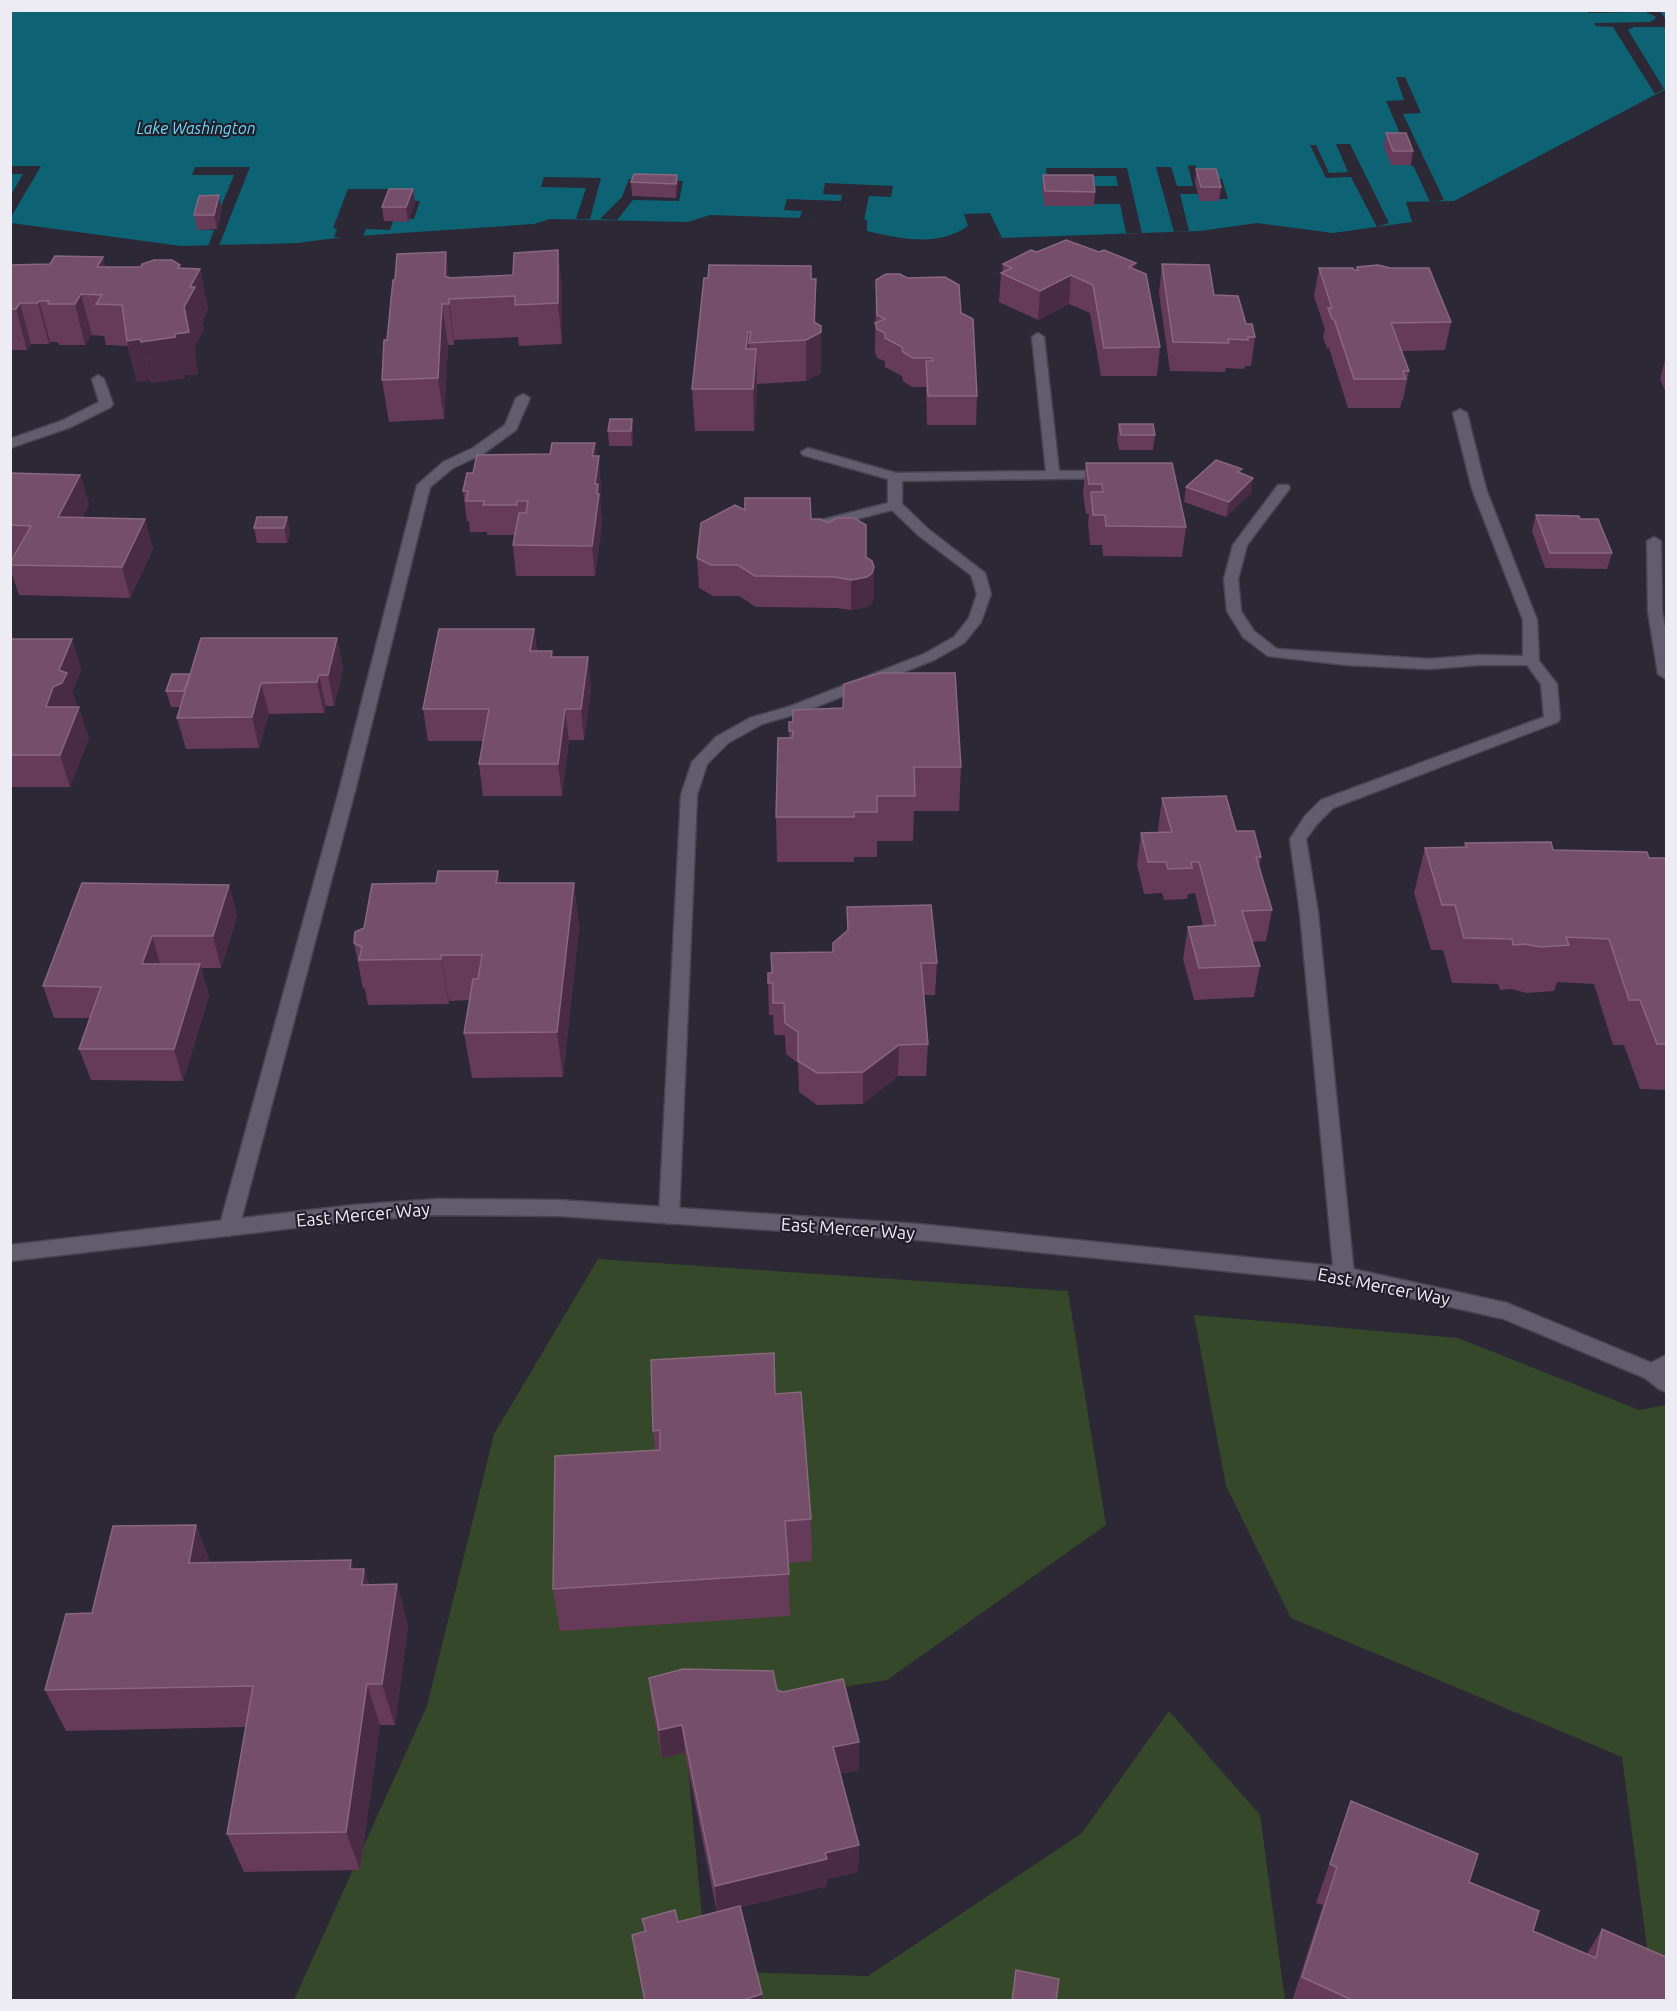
<svg xmlns="http://www.w3.org/2000/svg" width="1677" height="2011" font-family="Ubuntu,sans-serif">
<rect width="100%" height="100%" fill="#2c2836"/>
<path fill="#354829" d="M598 1259 1068 1291 1106 1525 887 1680 683 1713 707 1971 868 1976 1082 1833 1169 1711 1260 1815 1285 2000H294L427 1706 494 1434Z
M1194 1315 1458 1338 1639 1410 1666 1405V2000L1652 1986 1622 1757 1291 1618 1226 1486Z"/>
<path fill="#0d6274" d="M1666 10V89L1454 201 1406 202 1412 222 1333 233 1257 223 1200 231 1002 238 990 213 964 214 968 226C939 247 900 239 867 231V220L710 215 688 222 550 219 534 224 343 237 298 243 181 246 11 223 10 11Z"/>
<path fill="#2c2836" d="M1587 11H1660L1666 20V27H1634L1628 30 1664 89 1655 94 1613 27 1596 26 1594 23 1650 22 1656 18 1655 16 1645 12 1589 13Z
M1396 77H1405L1421 113 1403 114 1444 200 1430 202 1414 167 1408 164 1404 143 1386 101 1404 100Z
M1336 144H1350L1389 223 1377 227 1351 177 1326 178 1310 145H1316L1329 173 1348 172Z
M1195 165 1200 179H1222L1228 199H1206L1204 194H1180L1189 231 1174 232 1156 167H1171L1177 186H1193L1188 166Z
M11 166H41L11 217V195L23 174H11Z
M195 167H250L218 248 207 249 214 230H197L205 209H220L234 175H192Z
M1046 168H1127L1142 233H1126L1120 204H1050L1047 186H1118L1116 176H1047Z
M544 177 601 178 590 219H576L586 188 541 187Z
M629 179 683 181 679 201 633 200 617 220 600 219 622 197Z
M825 183 893 186 891 197 869 196 864 221 800 218 802 211 784 210 787 199 841 201 842 195 823 194Z
M348 189H398L395 200 420 201 414 219 394 218 390 230 366 229 363 237H334L337 229 333 228Z"/>
<g fill="none" stroke-linecap="round" stroke-linejoin="round">
<g stroke="#484551" stroke-width="3">
<path id="lane" d="M1038 333 1044 337 1059 471H1109L1114 472 1116 475 1114 478 902 481V504L928 529 985 573 991 594 981 622 964 643 934 660 803 712 762 724 728 743 707 764 697 795 679 1216 676 1221 669 1224 662 1221 659 1216 681 795 692 762 716 737 750 718 791 706 924 654 954 637 969 618 977 594 971 575 918 535 892 510 818 529 813 528 811 525 813 522 888 503V479L803 455 801 452 808 448 896 473 1046 471 1032 337Z
M98 375 104 379 113 404 111 407 71 427 10 448V439L61 421 99 402 92 379Z
M523 394 530 398 516 430 483 454 453 468 430 487 355 791 239 1228 236 1233 229 1236 222 1233 219 1228 339 791 417 485 443 462 473 448 505 425 516 398Z
M1460 409 1467 413 1486 489 1537 620 1539 661 1557 684 1560 719 1558 722 1333 808 1317 824 1306 839 1318 913 1354 1275 1351 1281 1344 1283 1337 1281 1334 1275 1300 913 1290 839 1305 816 1321 800 1544 717 1541 684 1527 665H1479L1429 669 1346 665 1268 656 1243 637 1227 611 1224 579 1233 545 1278 485H1288L1290 488 1247 545 1238 579 1241 611 1254 631 1277 649 1429 659 1479 655 1523 656V620L1472 489 1453 413Z
M1654 537 1661 541 1662 611 1666 634V679L1658 674 1648 611 1647 541Z"/>
</g>
<g stroke="#484551" stroke-width="3">
<path id="street" d="M1666 1355V1374L1652 1381 1645 1378 1642 1372 1645 1366Z"/>
</g>
<g stroke="#484551" stroke-width="3">
<path id="secondary" d="M437 1199 559 1200 918 1224 1344 1267 1507 1303 1659 1366 1666 1371V1392L1659 1389 1645 1378 1504 1319 1344 1283 918 1240 559 1216 437 1215 354 1221 10 1261V1245L354 1205Z"/>
</g>
<use href="#lane" fill="#625d6d" fill-rule="evenodd"/>
<use href="#street" fill="#625d6d" fill-rule="evenodd"/>
<use href="#secondary" fill="#625d6d" fill-rule="evenodd"/>
</g>
<path fill="#663b59" d="M1386 133 1413 151 1411 165H1391L1384 147Z
M1196 169 1221 187 1219 201H1200L1195 183Z
M677 175 678 189 676 198 632 196 631 182Z
M1043 175 1095 192 1094 206H1044L1042 189Z
M413 189 415 203 408 222 384 221 382 207Z
M222 209 217 229 197 230 194 215Z
M558 250 562 291V344L519 346 518 337 454 340V345H448L444 419 389 422 382 380 387 340 449 277 513 275Z
M103 257 105 267 200 269 208 309 202 322 204 328 194 348 198 374 185 375V378L151 383 150 380 137 382 128 346 106 345 104 336 92 335 85 345H59L58 342H50L49 344H31L27 350H10V265L50 264Z
M1003 264 1136 270 1160 347 1157 376H1101L1090 313 1069 304 1038 320 999 302 1001 273H1002Z
M1162 264 1214 295 1255 337 1251 366H1245L1244 369 1226 368 1225 372 1170 371 1159 293Z
M1357 267 1451 322 1445 350 1402 351 1409 371 1403 400H1402L1400 408H1348L1329 348H1327L1323 337 1325 329 1314 296 1319 268 1356 270Z
M704 278 811 279 821 373 806 381 757 384 754 431H695L692 389Z
M876 280 961 313 977 396 976 425H927L926 387H912L903 381 902 376 885 367V361L877 358 875 352Z
M1666 356V393L1660 379Z
M632 419 633 434 632 446H609L608 431Z
M1119 424 1155 435 1153 450H1119L1117 439Z
M595 443 596 456 601 486 600 497 602 524 595 576H516L513 545 515 535H487V532H470L469 521H467L463 491 473 473Z
M1086 463 1186 527 1182 557 1103 556 1102 545H1090L1088 522 1089 514H1086L1083 493Z
M10 473 80 475 89 505 82 517 145 519 153 549 130 598 19 595 10 568V563L15 556H12L10 553Z
M1186 487 1251 493 1226 517 1184 502Z
M745 510 811 519 866 557 874 597 872 603 866 607 851 610 836 608 756 607 739 596H713L699 588 697 558Z
M1536 515 1580 519 1612 553 1607 569 1545 568 1532 531Z
M287 517 290 533 287 543H257L254 528Z
M534 629 537 651H552L553 657 591 688 584 740H569L562 796H483L479 764 483 741H428L423 709Z
M10 630 14 639H72L81 670 72 692 76 704 75 707 89 738 70 787H10Z
M337 638 343 669 334 706H326L324 713 269 714 259 748 186 749 177 718 180 707H171L166 691Z
M789 722 961 767 959 811H914L913 841H877V857H854V862H777L776 817 789 738Z
M1162 798 1236 831 1261 857 1259 868 1272 910 1266 941 1252 942 1260 966 1254 997 1194 1000 1183 959 1188 927 1203 926 1195 893 1188 894 1187 899 1164 900 1162 893 1144 894 1137 865 1141 833H1159L1158 830Z
M1465 843 1553 850 1666 861V1090L1640 1089 1624 1045H1613L1594 984 1557 982 1554 991 1527 993 1511 989 1500 990 1498 984 1452 983 1443 950H1431L1414 893 1425 848 1464 847Z
M498 871 500 883H574L579 928 563 1077 472 1078 464 1033 470 1000 449 1001V1004L368 1005 365 989 363 988 354 943 364 928 436 883Z
M229 885 237 916 221 968H201L209 996 183 1081 91 1080 79 1049 90 1018H54L43 986Z
M847 907 937 963 935 995H924L928 1044 926 1076H898L863 1104 817 1105 799 1092 798 1063 786 1054 785 1035H774L773 1015H769L768 983 772 973 833 952 847 932Z
M775 1394 811 1519 812 1561 788 1563 790 1616 560 1631 553 1589 655 1450 653 1431Z
M196 1525 210 1562 364 1569 369 1585 397 1584 408 1626 395 1725H380L360 1870 244 1872 227 1834 246 1727 66 1731 45 1690 92 1613Z
M649 1678 777 1690 859 1742V1770L840 1774 859 1845 858 1872 827 1879V1886L740 1907 762 2001H644L632 1935 644 1932 642 1919 678 1922 717 1912 685 1753 662 1758 652 1706Z
M1351 1801 1469 1882 1533 1931 1587 1954 1602 1929 1666 2001H1292L1323 1905 1316 1903Z"/>
<path fill="#492c44" d="M677 175 678 189 676 198V184Z
M413 189 415 203 408 222 406 207Z
M219 195 222 209 217 229 214 215Z
M558 250 562 291V344L558 303Z
M446 252 451 292 449 299 454 340V345L445 276Z
M103 257 113 297 97 267Z
M1136 263 1133 292 1129 267Z
M180 265 188 301 190 287 200 269 208 309 202 322 204 328 194 348 198 374 185 375V378L151 383 141 342 175 334 178 268Z
M1071 275 1069 304 1038 320 1040 291Z
M816 279V335L821 326V373L806 381V340Z
M81 294 92 335 85 345 75 304Z
M39 301 50 342 49 344 38 303Z
M20 303 31 344 27 350 16 309Z
M442 304 448 345 444 419 438 378Z
M748 332 750 373 748 391 746 349Z
M140 339 150 380 137 382 127 341Z
M756 349 757 391 754 431 753 389Z
M632 419 633 434 632 446 631 431Z
M595 443 597 468 599 456 601 486 600 497 602 524 595 576 592 546V456Z
M80 475 89 505 67 547 58 517Z
M1253 478 1251 493 1226 517 1229 502Z
M287 517 290 533 287 543 284 528Z
M145 519 153 549 130 598 122 567Z
M874 567V597L872 603 866 607 851 610V580L865 577Z
M534 629 538 660 530 651Z
M11 630 21 660 10 651V632Z
M337 638 343 669 334 706 328 675Z
M72 639 81 670 72 692 76 704 72 714 46 707 59 670Z
M588 657 591 688 584 740 581 709Z
M319 675 326 706 324 713 317 682Z
M261 683 269 714 259 748 252 717Z
M79 707 89 738 70 787 60 755Z
M565 709 569 740 562 796 558 764Z
M498 871 505 916 496 883Z
M574 883 579 928 563 1077 557 1032Z
M229 885 237 916 221 968 213 936Z
M152 936 161 967 142 964Z
M441 955 449 1001V1004L441 959Z
M200 964 209 996 183 1081 174 1049Z
M899 1045 898 1076 863 1104V1072Z
M196 1525 212 1567 189 1563Z
M351 1560 364 1602 350 1569Z
M364 1569 376 1612 362 1585Z
M397 1584 408 1626 395 1725 382 1684Z
M367 1684 380 1725 360 1870 346 1832Z
M682 1725 685 1753 662 1758 659 1730Z
M859 1742V1770L834 1775 833 1747Z
M859 1845 858 1872 827 1879V1886L717 1912 715 1886 825 1853Z
M762 1994V2001H740Z"/>
<path fill="#754e69" stroke="#88677f" stroke-width="1.5" d="M1386 133H1406L1413 151H1393Z
M1196 169H1216L1221 187H1201Z
M634 174 677 175 676 184 631 182Z
M1043 175H1093L1095 192 1045 191Z
M389 189H413L406 207H382Z
M219 195 214 215H194L199 196Z
M1066 240 1099 252 1104 250 1136 263 1129 267 1146 274 1160 347 1104 348 1093 285 1071 275 1040 291 1001 273 1012 268 1003 264 1031 250 1037 252Z
M558 250V303L515 305V296L449 299V304H442L438 378 382 380 384 340H387L393 280H395L397 254 446 252 445 276 450 278 513 275 514 253Z
M55 256 103 257 97 267H141L142 264 154 260H172L180 265 178 268 200 269 190 287H195L184 307 189 332 175 334V337L141 342 140 339 127 341 122 305 96 304 102 295 81 294 75 304H48L49 301H39L38 303H20L16 309H10V265L50 264Z
M1162 264 1209 265 1214 295 1238 296 1246 324H1252L1255 337H1248V340L1228 339 1229 343 1173 342Z
M709 265 811 266V279H816L814 322 821 326V332L806 340 749 343 751 332H748L746 349H756L753 389H692L704 278H708Z
M1378 265 1390 268H1429L1451 322 1391 323 1409 371H1403L1406 379H1354L1334 319H1332L1328 308H1332L1319 268H1353L1354 270H1358L1357 267Z
M886 274H900L907 278 945 277 959 285 961 313 973 319 977 396H928L926 361H933L932 358H913L903 352 902 347 885 338V333L877 329 875 323 885 319 877 315 876 280Z
M610 419H632L631 431H608Z
M1119 424H1153L1155 435H1121Z
M552 443H595L592 456H599L595 484H598L597 494H599L592 546 513 545 519 513H526L528 501H517V505H483L484 501H466L468 491H463L467 473H473L477 455 550 454Z
M1216 460 1242 469 1238 472 1253 478 1229 502 1186 487Z
M1086 463H1172L1186 527 1106 526 1105 515H1093L1091 492H1103L1102 484H1089Z
M10 473 80 475 58 517 145 519 122 567 10 565V563L31 526 10 525Z
M745 498H810L811 519H820L828 523 837 518H854L866 525V557L872 561 874 567 872 573 867 577 851 580 835 577 755 576 738 565H711L697 558 701 523 735 505 745 510Z
M1536 515 1579 516 1580 519H1598L1612 553H1550Z
M257 517H287L284 528H254Z
M439 629H534L530 651H552L551 657H588L581 709H565L558 764H479L489 709H423Z
M201 638H337L328 675H319L317 682 261 683 252 717 177 718Z
M10 639H72L59 670 67 673 62 683 53 687 46 707H79L60 755H10Z
M880 673H955L961 767H914L915 796H877V812H854V817H776L778 738H792L793 731H789V722H793V710L843 708 844 684Z
M172 674H190L184 691H166Z
M1226 796 1236 831H1254L1261 857H1256L1272 910 1242 911 1260 966 1199 968 1188 927 1216 925 1199 862H1191L1192 868 1168 869 1166 862H1148L1141 833 1172 832 1162 798Z
M1551 842 1553 850 1647 852 1649 858H1666V1044H1657L1640 1000H1629L1609 939 1566 937 1569 945 1541 947 1524 944 1513 945 1512 939 1464 938 1455 905H1442L1425 848 1467 847 1465 843Z
M438 871H498L496 883H574L557 1032 464 1033 473 979H478L482 955H441V959L359 960 362 947 354 943 355 932 364 928 372 884 436 883Z
M82 883 229 885 213 936H152L142 964H200L174 1049H79L101 987 43 986Z
M931 905 937 963H921L928 1044 899 1045 863 1072 817 1073 798 1061V1032L785 1023 784 1003H773V983H768V973H772L771 953 833 952V943L848 930 847 907Z
M774 1353 775 1394 801 1392 811 1519 785 1521 789 1574 553 1589 555 1456 660 1450V1430L653 1431 651 1360Z
M196 1525 189 1563 351 1560 350 1569H364L362 1585 397 1584 382 1684H367L346 1832 227 1834 253 1686 45 1690 66 1614 92 1613 113 1526Z
M683 1669 773 1671 777 1690 783 1692 843 1679 859 1742 833 1747 859 1845 825 1853 827 1859 715 1886 682 1725 659 1730 649 1678Z
M1351 1801 1478 1854 1469 1882 1539 1911 1533 1931 1596 1958 1602 1929 1666 1957V2001H1354L1302 1977 1337 1867 1330 1864Z
M740 1906 762 1994 740 2001H645L632 1935 646 1931 642 1919 675 1910 678 1922Z
M1016 1970 1059 1979 1056 2001H1012Z"/>
<g text-anchor="middle" dominant-baseline="central" stroke-width="4.5" stroke-linejoin="round" paint-order="stroke">
<g font-size="16" font-style="italic" fill="#6ad9f5" stroke="#221e2c">
<text x="196" y="128">Lake Washington</text>
</g>
<g font-size="18" fill="#edebf4" stroke="#221e2c">
<text transform="translate(363 1214) rotate(-5)">East Mercer Way</text>
<text transform="translate(848 1228) rotate(4)">East Mercer Way</text>
<text transform="translate(1384 1286) rotate(11)">East Mercer Way</text>
</g>
</g>
<rect width="1677" height="2011" fill="none" stroke="#edebf4" stroke-width="24"/>
</svg>
